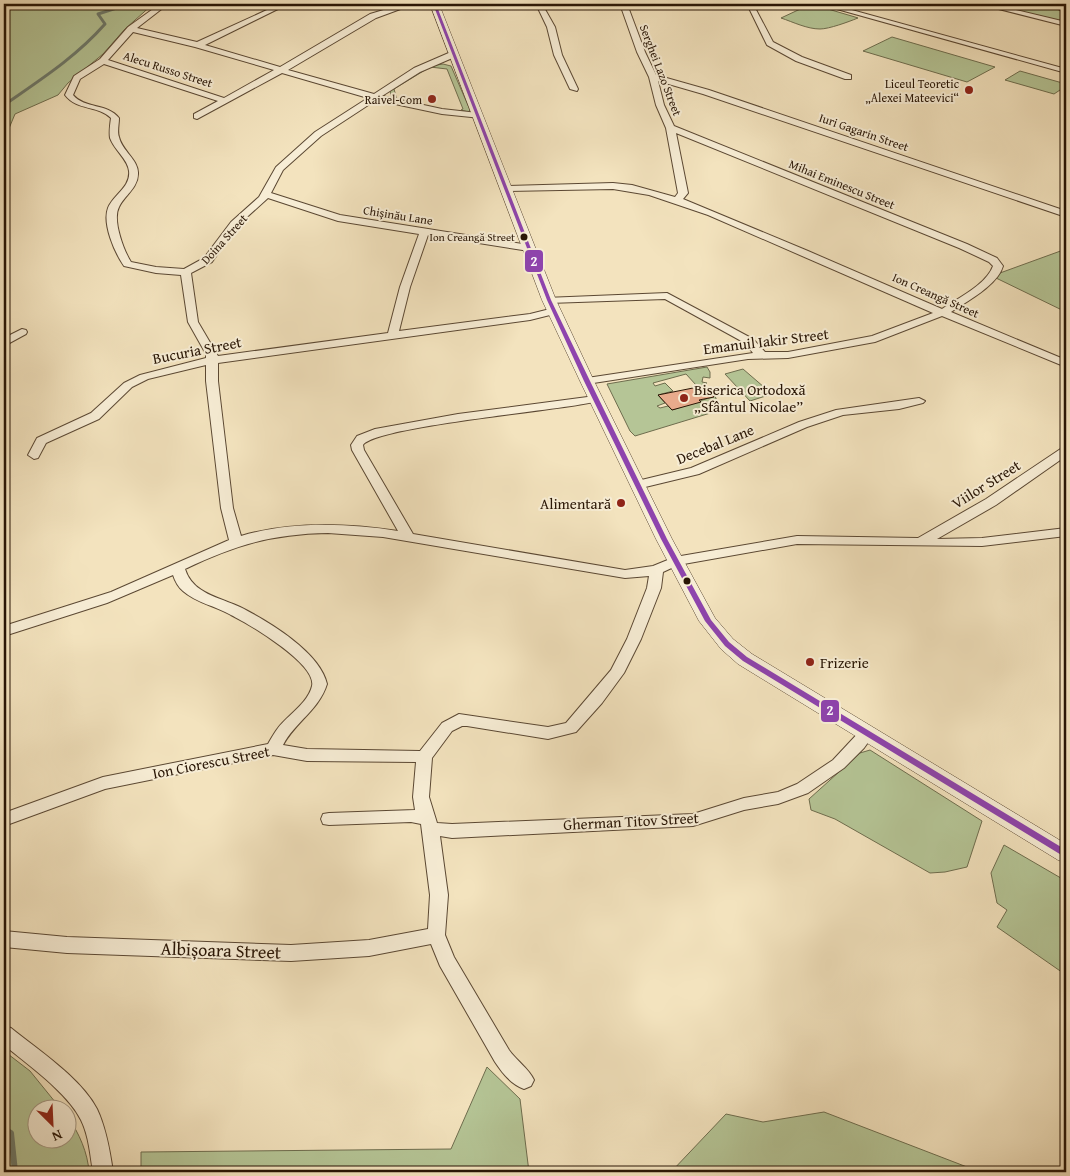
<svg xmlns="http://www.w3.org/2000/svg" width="1070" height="1176" font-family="'Gentium Book Plus',serif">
<rect width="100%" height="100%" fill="#f3e3be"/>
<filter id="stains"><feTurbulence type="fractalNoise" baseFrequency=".004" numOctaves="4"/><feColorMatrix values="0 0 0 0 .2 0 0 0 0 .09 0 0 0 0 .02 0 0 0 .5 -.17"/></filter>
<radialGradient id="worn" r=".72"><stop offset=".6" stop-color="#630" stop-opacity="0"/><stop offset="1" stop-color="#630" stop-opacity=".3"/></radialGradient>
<path fill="#b5c596" stroke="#6e6d4e" d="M4 4H153L125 29 103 54 68 83 58 95 15 114 5 138 4 165Z
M811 4 855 17 858 18C848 22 829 29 820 29 807 29 793 22 781 18Z
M989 4H1044L1066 12V23Z
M892 37 995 67 967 82 863 51Z
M443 64 451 66 470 110 468 112 461 110 463 109 447 69 430 67 394 89 397 100 392 98 389 88 430 66Z
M1020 71 1066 84V86L1054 94 1005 80Z
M1066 249V312L996 278 1000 273Z
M707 367 710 372V378L703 377 702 382 707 383 703 386 696 385 686 374 653 383 655 386 665 383 673 391 658 395 665 403 657 406 660 408 668 406 672 410 715 396 719 406 717 411 635 436 630 431 607 384Z
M743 369 772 394 750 401 725 374Z
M870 750 982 821 967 867 945 872 930 873 835 819 811 810 809 799 860 753Z
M1004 845 1066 881V975L997 927 1007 910 997 903 991 873Z
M4 1051 30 1071 60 1108H38V1138H68V1118C79 1132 88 1154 89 1172H4Z
M487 1067 520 1099 529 1172H141V1152L451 1149Z
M824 1112 980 1172H671L726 1114 763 1122Z"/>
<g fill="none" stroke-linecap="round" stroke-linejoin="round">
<path stroke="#6d7a6c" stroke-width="3" d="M4 105C40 80 76 57 105 24L98 14 129 4"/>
<path stroke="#6d7a6c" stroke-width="6" d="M4 1129 11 1133 15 1172"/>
</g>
<path fill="#e9ab8c" stroke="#281505" d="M703 386 714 397 699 400 701 402 672 410 658 395Z"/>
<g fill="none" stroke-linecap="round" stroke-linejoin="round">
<g stroke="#5b4833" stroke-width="2">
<path id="minor" d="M160 4H168L137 28 197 42 280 4H288L205 45 280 67 370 14 404 4H414L376 18 288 70 374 94 414 68 451 52H457V56L420 72 382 96 442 109 478 113 481 114V118L442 114 376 100 321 136 283 170 271 193 340 215 529 245 534 248 529 251 428 235 410 287 399 331 530 314 554 308 559 311 558 313 530 320 218 363V381L233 508 241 536C292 521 346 523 398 531L352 450 351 445 357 436 375 429 458 414 595 396 601 399 599 401C565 410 376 426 363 445L364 450 413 534 625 570 653 566 675 557 797 536 918 538 986 499 1062 448 1066 447V456L996 505 937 539 982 538 1066 528V536L982 546 797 544 678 565 663 572 661 588 641 639 624 673 602 703 576 732 548 739 467 726H462L452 731 432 758 429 797 437 823 452 824 693 814 744 798 778 792 797 784 833 760 861 730 866 728 871 730 874 734 864 748 844 768 808 793 778 804 744 810 693 826 452 838 440 836 448 895 445 935 454 957 509 1050C516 1060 529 1069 534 1080L531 1086 524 1089C511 1084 503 1074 495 1062L440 966 431 944 369 956 291 961 67 953 4 947V931L67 937 291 945 369 940 428 929 430 895 421 824 411 822 329 825 323 824 321 819 323 814 329 813 415 810 413 797 416 762 307 761 273 755 105 789 4 826V813L103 777 268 744C271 739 274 733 278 728 288 715 308 703 312 686 317 664 249 624 231 615 216 606 196 603 183 591 178 587 175 581 173 575L107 603 4 636V626L111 592 229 540 221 508 206 381V365L148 379 132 387 99 419 46 443 38 458 34 459 28 455 37 438 91 413 124 383 140 375 206 358V354L188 322 181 275 156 273 124 266C115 253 102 224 108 208 113 195 131 187 129 171 128 159 114 150 110 138 109 132 110 125 111 118 98 105 77 111 65 95L74 76 100 59 128 27ZM133 32 195 47 274 70 224 98 108 60ZM104 64 218 101 194 114V118L197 119 282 73 368 98 315 132 276 167 259 197 231 222 204 258 184 269 156 267 131 262C124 251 112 220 119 207 124 196 138 188 138 174 139 160 122 151 119 137 117 132 119 124 119 118 107 103 85 109 73 95L80 79ZM268 198 338 221 419 234 400 287 388 333 218 356 198 322 191 273 212 262 237 226ZM328 533 383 537 625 578 649 576 647 588 627 639 611 670 566 723 548 727 459 714 442 723 420 751 307 749 283 745C295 722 319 710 327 684 320 652 268 621 240 607 219 597 193 594 185 569 235 545 272 534 328 533Z
M536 4H542L555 27 562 55 578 89 577 91 570 89 554 55 547 27Z
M620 4H627L645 52 656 75 709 90 1066 211V217L1063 216 703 94 658 81 664 105 674 126 967 244 997 258 1003 266C998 285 966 302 951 312L1066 360V367L942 316 875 342 788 358 748 359 587 384 583 383 581 381 587 378 753 353 745 343 665 299 549 303 544 300 545 298 667 293 753 339 765 352H788L872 336 933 313 708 215 649 195 613 189 503 191 501 189 506 186 613 183 632 185 675 197 678 193 666 128 656 105 649 77 637 52ZM676 133 959 248 989 262 993 266C986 285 958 298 942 309L808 251 683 199 688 193Z
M747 4H753L773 42 802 57 851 75V79H845L796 61 767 45Z
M819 4H830L1066 69V73Z
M979 4H991L1066 22V26Z
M1045 4H1055L1066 8V12Z
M22 329 26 330 27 332 26 334 4 346V338Z
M919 398 925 401 923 403 899 409 843 415 807 427 699 474 637 489 631 485 633 482 691 468 799 422 836 410Z
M4 1026 11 1028C38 1050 81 1078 97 1109 106 1128 110 1151 113 1172H93C90 1155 89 1136 81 1120 68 1093 27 1064 4 1045Z"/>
</g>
<g stroke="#5b4833" stroke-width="1">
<path id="tertiary" d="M430 4H439L556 300 594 381 672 539 715 618 733 639 752 654 1066 844V863L1058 860 738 664 721 649 699 621 656 539 580 381 542 300Z"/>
</g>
<use href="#minor" fill="#f7edd5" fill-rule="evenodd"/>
<use href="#tertiary" fill="#f7edd5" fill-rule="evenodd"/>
<g stroke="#f7edd5" stroke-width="4">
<path id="bus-1" d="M433 4H436L551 300 590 381 667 539 711 620 729 642 747 657 1066 850V857L1063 856 743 661 725 646 705 621 661 539 584 381 547 300Z"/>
</g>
<use href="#bus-1" fill="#8e44ad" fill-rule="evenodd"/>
</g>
<g fill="#8f2418" stroke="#f7edd5" stroke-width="2">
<circle cx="969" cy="90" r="5"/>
<circle cx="432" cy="99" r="5"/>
<circle cx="684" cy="398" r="5"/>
<circle cx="621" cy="503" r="5"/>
<circle cx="810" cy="662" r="5"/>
</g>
<g fill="#281505" stroke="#f7edd5" stroke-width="2">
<circle cx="524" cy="237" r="4.5"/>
<circle cx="687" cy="581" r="4.5"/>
</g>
<g text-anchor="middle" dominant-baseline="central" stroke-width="4" stroke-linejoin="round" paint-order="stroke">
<g font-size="11" fill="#281505" stroke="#f7edd5" text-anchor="end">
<text x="515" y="237">Ion Creangă Street</text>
</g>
<g font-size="12" fill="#281505" stroke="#f7edd5">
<text transform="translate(168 69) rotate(18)">Alecu Russo Street</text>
<text transform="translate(661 70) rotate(69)">Serghei Lazo Street</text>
<text transform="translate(864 132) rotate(19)">Iuri Gagarin Street</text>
<text transform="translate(842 184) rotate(22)">Mihai Eminescu Street</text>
<text transform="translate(398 215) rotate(9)">Chişinău Lane</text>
<text transform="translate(224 239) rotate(-48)">Doina Street</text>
<text transform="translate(936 295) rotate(24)">Ion Creangă Street</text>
</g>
<g font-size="12" fill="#281505" stroke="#f7edd5" text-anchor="end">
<text x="959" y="83">Liceul Teoretic<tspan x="959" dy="14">„Alexei Mateevici“</tspan></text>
<text x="422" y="99">Raivel-Com</text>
</g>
<g font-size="15" fill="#281505" stroke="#f7edd5">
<text transform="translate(766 341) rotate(-7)">Emanuil Iakir Street</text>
<text transform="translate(197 350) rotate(-11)">Bucuria Street</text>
<text transform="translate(715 444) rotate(-22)">Decebal Lane</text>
<text transform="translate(986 484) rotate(-32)">Viilor Street</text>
<text transform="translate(211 762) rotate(-11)">Ion Ciorescu Street</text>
<text transform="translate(631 821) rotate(-3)">Gherman Titov Street</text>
</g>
<g font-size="15" fill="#281505" stroke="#f7edd5" text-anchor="start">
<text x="694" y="389">Biserica Ortodoxă<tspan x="694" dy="17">„Sfântul Nicolae”</tspan></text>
<text x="611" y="503" text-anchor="end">Alimentară</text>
<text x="820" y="662">Frizerie</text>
</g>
<g font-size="18" fill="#281505" stroke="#f7edd5">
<text transform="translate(221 950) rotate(2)">Albișoara Street</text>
</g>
</g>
<g stroke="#f7edd5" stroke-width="2">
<rect x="524" y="249" width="20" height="24" rx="5" fill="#8e44ad"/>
<rect x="820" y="699" width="20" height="24" rx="5" fill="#8e44ad"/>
</g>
<g font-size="14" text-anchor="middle" font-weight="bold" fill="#fff">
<text x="534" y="266">2</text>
<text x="830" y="715">2</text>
</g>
<rect width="1070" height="1176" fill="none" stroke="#f3e3be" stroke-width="20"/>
<rect x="5" y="5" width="1060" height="1166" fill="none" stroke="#281505" stroke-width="2.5"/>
<rect x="10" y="10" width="1050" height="1156" fill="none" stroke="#281505"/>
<g transform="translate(52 1124) rotate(156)"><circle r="24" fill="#f7edd5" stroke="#a49782"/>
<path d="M0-4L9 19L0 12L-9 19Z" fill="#8f2418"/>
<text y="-8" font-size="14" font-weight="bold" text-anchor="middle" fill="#281505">N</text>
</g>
<rect width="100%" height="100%" filter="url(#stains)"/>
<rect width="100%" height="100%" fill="url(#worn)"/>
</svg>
